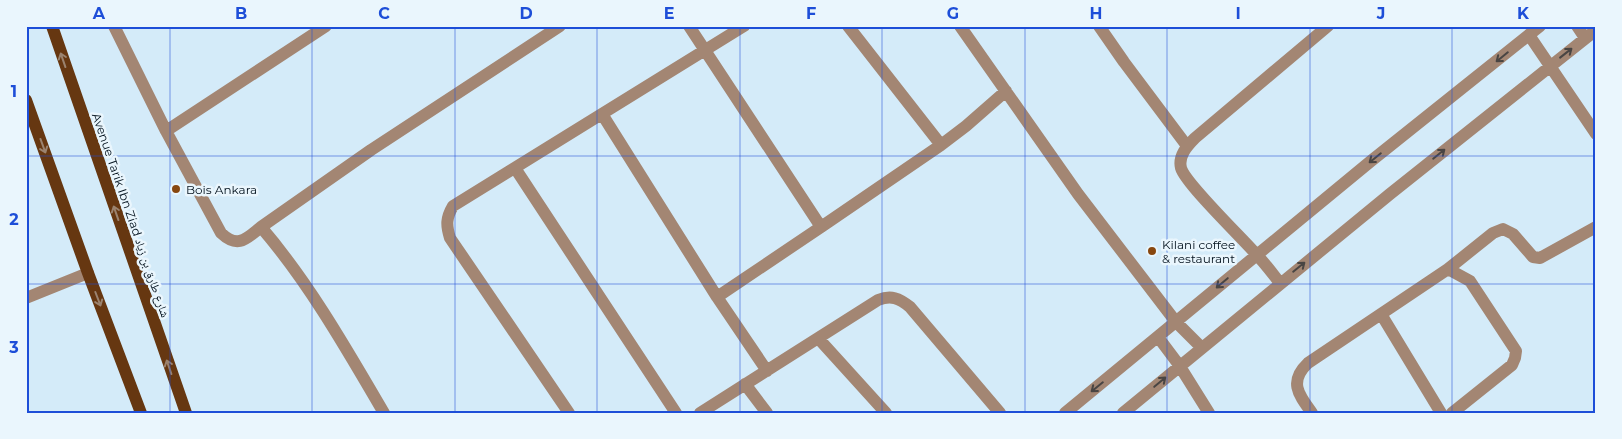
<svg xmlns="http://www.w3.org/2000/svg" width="1622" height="439" font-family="Montserrat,'Noto Naskh Arabic',sans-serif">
<rect width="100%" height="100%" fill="#d4ebf9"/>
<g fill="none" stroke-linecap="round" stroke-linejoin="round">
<path stroke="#a38673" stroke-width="12" d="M114 26 166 131 221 233C238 249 246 239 261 227 309 283 346 348 384 413
M689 26 821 227 717 297 767 371
M848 26 941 145 966 126 1006 91
M960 26 1078 194 1176 322 1201 347
M1099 26 1124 62 1187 146
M1577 26 1585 38
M1529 35 1596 134
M602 114 717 297
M166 131 326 26
M515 168 676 413
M261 227 371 150 560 26
M821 227 941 145
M1448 269 1493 233 1503 229 1513 234 1533 257 1540 258 1596 227
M1280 283C1272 273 1264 262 1255 253 1242 238 1185 183 1181 168 1178 156 1187 146 1195 138L1328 26
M26 298 88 273
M1381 314 1441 413
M1158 337 1179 365 1209 413
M818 338 886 413
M745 384 767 413
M569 413 450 238C446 225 446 218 453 206L744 26
M700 413 878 300C891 295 899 298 910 307L1000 413
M1065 413 1371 161 1540 26
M1123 413 1390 194 1596 30
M1312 413C1299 395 1288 382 1308 363L1448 269 1470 281 1516 351 1515 358 1512 365 1452 413"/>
<path stroke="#663711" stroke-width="12" d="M52 26 186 413
M26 100 88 273 141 413"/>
</g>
<defs><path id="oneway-shaft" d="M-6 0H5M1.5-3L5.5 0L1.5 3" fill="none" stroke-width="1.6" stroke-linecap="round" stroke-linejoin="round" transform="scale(1.25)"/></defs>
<g stroke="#494543">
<use href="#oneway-shaft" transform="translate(1566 53) rotate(-38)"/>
<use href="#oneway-shaft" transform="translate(1502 57) rotate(141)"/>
<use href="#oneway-shaft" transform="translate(1439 154) rotate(-39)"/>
<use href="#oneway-shaft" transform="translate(1375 158) rotate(141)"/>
<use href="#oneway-shaft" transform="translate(1299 267) rotate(-39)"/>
<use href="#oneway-shaft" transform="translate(1222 283) rotate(140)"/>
<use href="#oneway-shaft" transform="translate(1160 382) rotate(-40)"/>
<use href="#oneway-shaft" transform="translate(1097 387) rotate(141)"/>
</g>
<g stroke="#9b836f">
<use href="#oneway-shaft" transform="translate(63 60) rotate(-109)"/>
<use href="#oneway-shaft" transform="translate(43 146) rotate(70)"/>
<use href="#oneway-shaft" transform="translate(116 213) rotate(-109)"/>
<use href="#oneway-shaft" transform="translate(98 299) rotate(69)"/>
<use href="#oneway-shaft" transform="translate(169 367) rotate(-109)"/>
</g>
<path fill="none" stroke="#1d4ed8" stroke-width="1" stroke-opacity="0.55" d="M170 26V413M312 26V413M455 26V413M597 26V413M740 26V413M882 26V413M1025 26V413M1167 26V413M1310 26V413M1452 26V413M26 156H1596M26 284H1596"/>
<g fill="#87470f" stroke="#eaf6fd" stroke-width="2">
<circle cx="176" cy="189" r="5"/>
<circle cx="1152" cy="251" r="5"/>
</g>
<g text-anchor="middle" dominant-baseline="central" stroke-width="5" stroke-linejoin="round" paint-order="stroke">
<g font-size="12" fill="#00101c" stroke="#eaf6fd" text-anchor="start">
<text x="186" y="189">Bois Ankara</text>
<text x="1162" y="244">Kilani coffee<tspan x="1162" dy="14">&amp; restaurant</tspan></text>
</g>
<g font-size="12" fill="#00101c" stroke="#eaf6fd">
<text transform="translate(131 215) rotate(71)">Avenue Tarik Ibn Ziad شارع طارق بن زياد</text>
</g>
</g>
<rect width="1622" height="439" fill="none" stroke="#eaf6fd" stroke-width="55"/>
<rect x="28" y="28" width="1566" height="384" fill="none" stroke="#1d4ed8" stroke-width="2"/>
<g font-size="16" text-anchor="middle" font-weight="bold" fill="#1d4ed8">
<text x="99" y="19">A</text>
<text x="241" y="19">B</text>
<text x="384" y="19">C</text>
<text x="526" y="19">D</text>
<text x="669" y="19">E</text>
<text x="811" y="19">F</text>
<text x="953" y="19">G</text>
<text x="1096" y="19">H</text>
<text x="1238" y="19">I</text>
<text x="1381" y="19">J</text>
<text x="1523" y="19">K</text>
<text x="14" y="97">1</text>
<text x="14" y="225">2</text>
<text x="14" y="353">3</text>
</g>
</svg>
